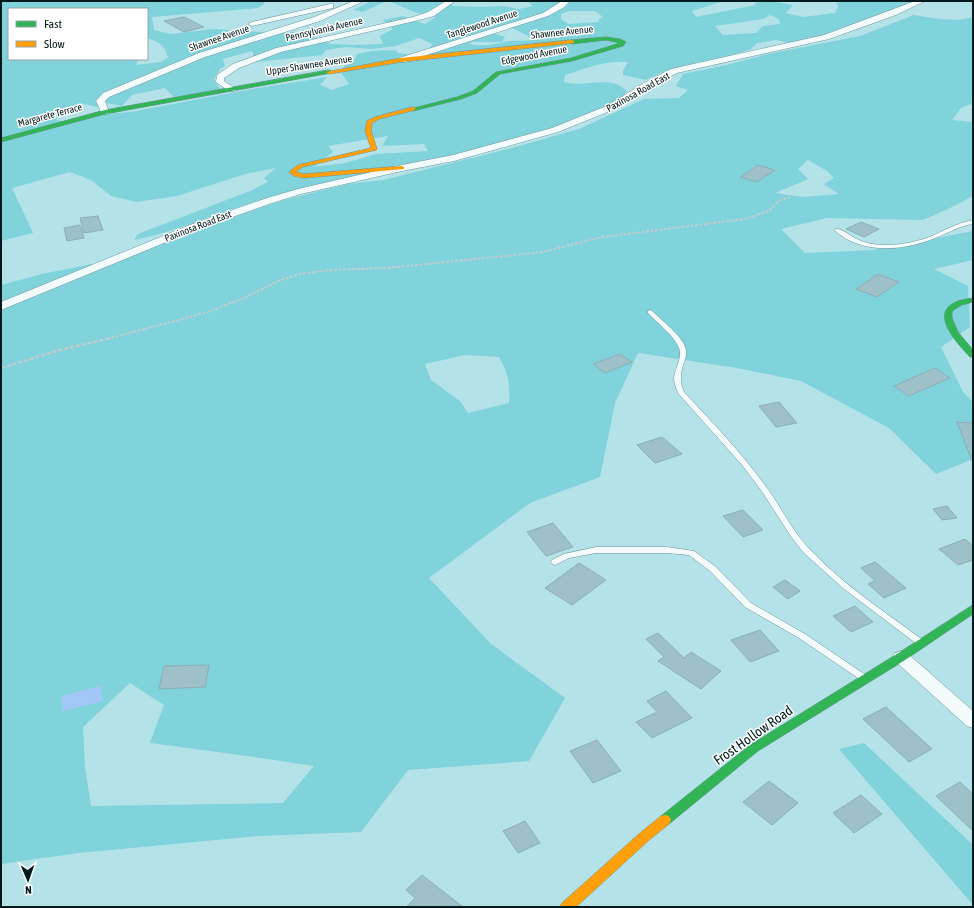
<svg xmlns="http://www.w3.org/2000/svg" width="974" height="908" font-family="'Asap Condensed',sans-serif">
<rect width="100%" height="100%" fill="#b3e2e8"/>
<path fill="#80d2db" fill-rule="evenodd" d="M1 1H264V4L258 8 152 17 154 30 170 34 213 29 258 32H300L331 44 355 45 383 44 380 36 393 29 383 20 403 16 425 24 436 17 417 13 388 1H454L452 4 453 6 482 7 503 6 519 9 533 6 527 1H724L692 11 696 17 755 5 756 1H780L781 3 793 5 786 13 803 17 835 13 838 7 837 3 834 1H914L910 4 844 28 814 38 789 43 776 40 757 43 751 49 736 54 680 67 661 73 646 80 623 75V71L628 62C605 60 587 68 565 75L564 82C580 87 599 79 616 84 620 85 624 89 627 91 613 109 590 114 570 122 469 159 361 171 258 201 216 213 177 232 134 240L138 234 250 191 268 182 264 178 276 168 245 174 177 196 137 202 111 196 91 180 70 172 12 188 33 233 1 241ZM9 9H147V38C156 41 166 45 167 56L169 57 161 62 136 65 138 60 142 59H9ZM569 11H595L603 17 598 20 599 22 568 24 561 19V14ZM770 15 779 19 780 24 763 26 756 33 723 35 715 26 763 19ZM510 27 534 39C526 42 518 40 509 41 496 44 483 47 469 44L472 42H502L505 37 492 32ZM419 38 433 44 422 56 398 53 395 50 373 51 357 54 354 61 344 66 342 74 349 84 332 90 320 85 327 77 252 89 131 112 106 114 72 122 55 120 80 103 97 107 107 103 122 106 132 95 165 88 175 98 220 89 214 80 220 69 225 66 223 59 252 51 255 62 322 55 326 50 346 47 371 49 396 46ZM388 136 382 146 424 144 428 151 376 154 345 163 314 167 333 152 328 146Z
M371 1H387L363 12 353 10Z
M914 15C933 18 954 23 973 17V103L961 108 952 120 973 122V196L950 208 923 220 827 218 781 229 805 253 873 250 973 231V260L934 269 968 286 970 327 941 347 963 392 973 402V459L936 474 889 428 801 381 737 368 638 353 615 403 600 477 530 503 429 578 491 644 565 698 529 761 408 770 361 832 260 836 78 853 1 864V285L42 274 92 264 107 265 182 234 284 200 348 184 383 180 512 148 579 129 644 99 679 98 688 90 676 86 683 74 731 64 768 54 860 36ZM808 160 827 171 834 178 824 184 839 194 802 197 775 193 808 179 798 169ZM465 355 499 357C509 376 510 381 509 403L468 413 460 401 431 380 425 364ZM130 683 164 705 150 743 247 756 314 766 283 803 91 806 85 767 83 727Z
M864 743 973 845V905L839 749Z"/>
<path fill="#a3c7f7" d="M100 686 103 701 63 711 61 696Z"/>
<path fill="#9dc0c9" stroke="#8bafb7" d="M184 17 204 27 184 32 164 21Z
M758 165 775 170 757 182 740 177Z
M98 216 103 230 84 233 80 218Z
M861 222 879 229 864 237 846 229Z
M80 225 84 238 67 241 64 228Z
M878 274 899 282 877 297 856 289Z
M620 354 632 362 605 373 593 364Z
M935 368 950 378 909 396 894 386Z
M779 402 797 423 776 427 759 406Z
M957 422 973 423V460L972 461Z
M662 437 682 454 655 463 637 445Z
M947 506 957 518 942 520 933 509Z
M743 510 763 530 743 537 723 516Z
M553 523 573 547 546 556 527 532Z
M965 539 973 546V560L958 565 939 549Z
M875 562 906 588 884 598 868 584 875 581 861 568Z
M579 563 606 580 572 605 545 588Z
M785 580 800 591 788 599 773 587Z
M855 606 873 622 851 632 833 616Z
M760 630 779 651 750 662 731 640Z
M658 633 684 658 691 652 721 671 701 689 658 661 664 657 646 639Z
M209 665 205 687 159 689 164 666Z
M666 691 692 718 652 738 636 722 657 712 647 701Z
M886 707 932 749 909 762 863 719Z
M597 740 621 771 593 783 570 751Z
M769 781 798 803 772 825 743 802Z
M960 782 973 794V831L936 796Z
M861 795 882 814 854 833 833 813Z
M525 821 540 843 518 853 503 831Z
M422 875 463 907H406L415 898 406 890Z"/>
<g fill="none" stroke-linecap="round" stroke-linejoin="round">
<g stroke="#729498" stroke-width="1">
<path id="lane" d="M973 220V224C958 226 945 235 930 240 900 251 860 254 834 230L835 229C842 228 850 236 857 239 866 244 877 245 887 245 901 245 914 242 927 238 942 232 956 223 973 220Z
M650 310 652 311C661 320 684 337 686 350 687 355 685 360 683 365 680 375 680 383 684 392 712 422 740 451 764 484 779 503 789 526 805 544 839 582 882 610 923 640L924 642 923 644 920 645 917 644 844 589 804 553 792 538 761 490 742 465 678 393C676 388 674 383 674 378 675 368 683 357 679 348 674 335 657 323 648 313V311Z
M596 547H667L694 551 716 567 751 603 805 634 867 676 868 678 867 680 864 681 861 680 799 638 745 607 710 571 689 555 667 553H596L569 558 555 565 552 564 551 562 552 560 564 554Z"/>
</g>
<g stroke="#729498" stroke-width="1">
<path id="street" d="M354 1H364L320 21 205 57 109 97 105 101 109 112 108 114H102L96 101 103 93 199 53 314 17Z
M446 1H455L434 16 415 21 281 52 239 68 224 78V81L236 89 235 91H229L216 82 217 75 233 64 276 48 413 17 428 12Z
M562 1H570L563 8 548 16 405 62H402L398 60 399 58 543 13Z
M915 1H925L896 15 829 39 677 73 648 88 615 109 558 132 454 161 402 171 301 194 275 202 198 229 1 310V302L190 225 267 198 298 189 402 165 453 155 552 128 609 105 642 84 671 69 824 35Z
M330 4H333V8L252 26 248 24 252 22Z
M901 651 907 653 973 711V728L967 726 895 661 893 657 895 653Z"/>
</g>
<g stroke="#729498" stroke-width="1">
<path id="fast" d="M606 37 620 39 626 42 623 46 572 61 500 74 477 93 461 99 413 111 410 109 457 97 473 91 496 72 571 58 620 43 606 40 572 44 569 42 572 40Z
M329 70 331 71V73L105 114 1 142V138L105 110Z
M973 298V302L962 305 955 309 952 312V318L958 332 973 350V357H970C960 346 931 317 952 304 958 300 966 299 973 298Z
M973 605V614L905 660 758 751 669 824 665 825 661 824 659 820 661 816 750 745 897 654Z"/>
</g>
<g stroke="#729498" stroke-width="1">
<path id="slow" d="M572 40 574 41V43L401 62 329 74 326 72 401 58Z
M413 107 415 108V110L379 119 372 123 371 131 377 149 376 150 302 167 296 172 304 174 402 166 404 167V169L304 178 294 176 289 172 298 165 371 148 365 131 367 121 375 117Z
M665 815 669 816 671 820 669 824 648 841 576 907H560L562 903 640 833 661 816Z"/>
</g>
<path stroke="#bfcdce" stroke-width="2" stroke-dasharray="3 1.5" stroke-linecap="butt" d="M107 339 208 312 246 297 281 280 300 274 329 270 388 268 543 252 602 237 745 219 769 211 778 201 790 197"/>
<path stroke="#bfcdce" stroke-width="2.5" stroke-dasharray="4 2" stroke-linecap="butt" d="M1 368 60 350 111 338"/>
<use href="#lane" fill="#f4fbfc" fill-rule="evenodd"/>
<use href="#street" fill="#f4fbfc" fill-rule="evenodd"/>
<use href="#fast" fill="#30b455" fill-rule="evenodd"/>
<use href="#slow" fill="#ff9f0a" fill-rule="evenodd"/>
</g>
<g text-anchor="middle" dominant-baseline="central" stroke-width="3" stroke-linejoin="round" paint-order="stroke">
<g font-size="10" fill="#00191c" stroke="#fff">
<text transform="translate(482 24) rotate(-18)">Tanglewood Avenue</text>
<text transform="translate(324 29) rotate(-13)">Pennsylvania Avenue</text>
<text transform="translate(562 32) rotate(-6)">Shawnee Avenue</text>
<text transform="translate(219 38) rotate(-19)">Shawnee Avenue</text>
<text transform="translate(534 55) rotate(-11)">Edgewood Avenue</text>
<text transform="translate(309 65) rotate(-9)">Upper Shawnee Avenue</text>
<text transform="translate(638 92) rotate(-29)">Paxinosa Road East</text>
<text transform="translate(50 115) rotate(-15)">Margarete Terrace</text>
<text transform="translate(198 226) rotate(-21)">Paxinosa Road East</text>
</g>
<g font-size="14" fill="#00191c" stroke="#fff">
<text transform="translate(753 735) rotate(-35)">Frost Hollow Road</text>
</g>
</g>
<rect width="974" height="908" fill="none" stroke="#00191c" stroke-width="4"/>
<rect x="8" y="8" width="140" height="52" fill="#ffffff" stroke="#99a3a4"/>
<rect x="16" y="21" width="20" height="6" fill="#30b455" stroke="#99a3a4"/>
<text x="44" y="28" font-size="12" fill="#00191c">Fast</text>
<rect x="16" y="41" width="20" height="6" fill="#ff9f0a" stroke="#99a3a4"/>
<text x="44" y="48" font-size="12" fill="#00191c">Slow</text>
<g transform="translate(28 880) rotate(178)" stroke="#ffffff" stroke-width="3" paint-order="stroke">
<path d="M0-3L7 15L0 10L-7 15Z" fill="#00191c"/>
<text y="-6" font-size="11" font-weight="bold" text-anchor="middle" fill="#00191c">N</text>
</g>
</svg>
